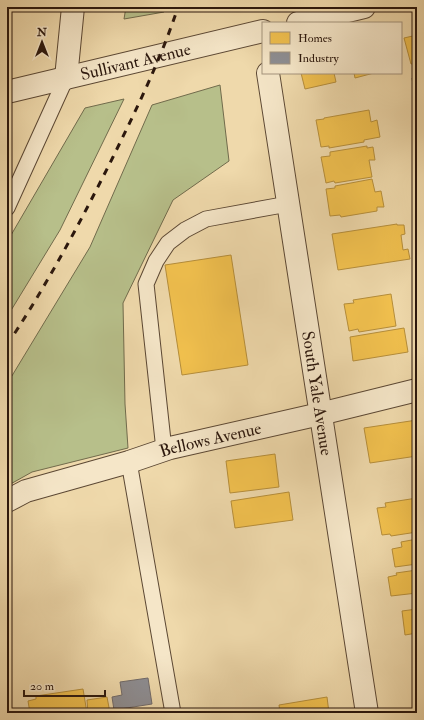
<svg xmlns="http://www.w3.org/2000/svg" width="424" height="720" font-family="'IM FELL Double Pica',serif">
<rect width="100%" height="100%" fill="#efd9ab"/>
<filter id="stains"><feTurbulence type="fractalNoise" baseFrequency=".005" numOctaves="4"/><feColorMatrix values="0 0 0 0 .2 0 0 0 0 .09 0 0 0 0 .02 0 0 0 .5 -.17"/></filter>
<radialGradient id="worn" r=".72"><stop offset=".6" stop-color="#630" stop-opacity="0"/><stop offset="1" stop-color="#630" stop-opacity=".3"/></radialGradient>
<path fill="#b7bf8a" stroke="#716b4c" d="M126 7H165L164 12 124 19Z
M220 85 229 161 173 200 123 303 125 404 128 448 32 472 7 486V384L90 247 152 105Z
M124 99 60 230 7 317V242L85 108Z"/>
<path fill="#f2c14e" stroke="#b68e3a" d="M417 35V63L411 64 404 38Z
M301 73H334L336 82 305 89Z
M354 73H374L355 78Z
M369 110 371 122 377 120 380 137 364 140V142L329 148V146L321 147 316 120 324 119V118Z
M367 146V148L373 147 375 160H369L372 177 335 183 334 181 326 183 321 157 330 156V152Z
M372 179 375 192 381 191 384 207H377V211L341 217 340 215 330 216 326 189 335 188V186Z
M397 224V225H404L405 234 401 235 403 250 408 249 410 259 338 270 332 234Z
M231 255 248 365 182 375 165 265Z
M391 294 396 326 359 332 358 329 349 331 344 304 354 303 353 300Z
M404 328 408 352 353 361 350 337Z
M417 420V456L370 463 364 428Z
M275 454 279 487 230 493 226 461Z
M289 492 293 520 235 528 231 501Z
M417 498V532L391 536 390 534 382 535 377 508 386 507 385 503Z
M417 539V564L395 567 392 549 402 547 401 542Z
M417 570V593L391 596 388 577 397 575 396 573Z
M417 609V633L405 635 402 611Z
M83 689 87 713H30L28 701 36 699V696Z
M107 697 110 713H88L87 700Z
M327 697 329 713H280L279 705Z"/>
<path fill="#8d8d92" stroke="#706a6a" d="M412 78H417V98H415Z
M148 678 152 704 114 710 112 697 122 695 120 682Z"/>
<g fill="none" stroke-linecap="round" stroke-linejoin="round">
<g stroke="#5c4834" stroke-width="17">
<path id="service" d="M7 208 66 78
M164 450 146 284 156 261 168 243 185 230 206 219 288 204
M129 462 173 713"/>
</g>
<g stroke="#5c4834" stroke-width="24">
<g id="minor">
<path id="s1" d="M268 73 367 713"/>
<path d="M66 78 73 7"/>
<path id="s2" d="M7 501 26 491 129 462 170 448 320 414 417 390"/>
</g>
</g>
<g stroke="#5c4834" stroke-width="24">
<g id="tertiary">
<path d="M298 23 364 7"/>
<path id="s3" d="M7 92 263 31"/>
</g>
</g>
<use href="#service" stroke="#f5e6c8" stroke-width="15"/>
<use href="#minor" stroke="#f5e6c8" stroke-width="22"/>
<use href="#tertiary" stroke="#f5e6c8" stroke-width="22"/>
<path stroke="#2b170d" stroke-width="3" stroke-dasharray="7 7" stroke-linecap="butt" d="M7 345C47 285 81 221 113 157 137 108 161 59 178 7"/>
</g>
<g text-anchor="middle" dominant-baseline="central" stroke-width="4" stroke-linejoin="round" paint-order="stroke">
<g font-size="17" fill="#2b170d" stroke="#f5e6c8">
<text stroke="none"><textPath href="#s3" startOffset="132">Sullivant Avenue</textPath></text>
<text stroke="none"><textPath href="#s1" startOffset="324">South Yale Avenue</textPath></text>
<text stroke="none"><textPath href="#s2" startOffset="213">Bellows Avenue</textPath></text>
</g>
</g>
<rect width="424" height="720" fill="none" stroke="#efd9ab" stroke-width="24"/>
<rect x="8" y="8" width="408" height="704" fill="none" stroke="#2b170d" stroke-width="2"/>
<rect x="12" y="12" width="400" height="696" fill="none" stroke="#2b170d"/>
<rect x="262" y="22" width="140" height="52" fill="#f5e6c8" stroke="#a4937d"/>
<rect x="270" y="32" width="20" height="12" fill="#f2c14e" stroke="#a4937d"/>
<text x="298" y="42" font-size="12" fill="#2b170d">Homes</text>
<rect x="270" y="52" width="20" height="12" fill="#8d8d92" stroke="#a4937d"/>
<text x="298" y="62" font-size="12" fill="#2b170d">Industry</text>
<g transform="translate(42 42)" stroke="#f5e6c8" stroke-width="3" paint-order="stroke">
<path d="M0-3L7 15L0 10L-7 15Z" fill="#2b170d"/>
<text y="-6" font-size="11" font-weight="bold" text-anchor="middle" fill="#2b170d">N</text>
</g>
<path d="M24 690v6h81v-6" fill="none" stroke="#2b170d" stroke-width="2"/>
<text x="30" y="690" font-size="12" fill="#2b170d" stroke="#f5e6c8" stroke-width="3" paint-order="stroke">20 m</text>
<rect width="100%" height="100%" filter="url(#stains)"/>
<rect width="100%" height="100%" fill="url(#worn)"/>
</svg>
